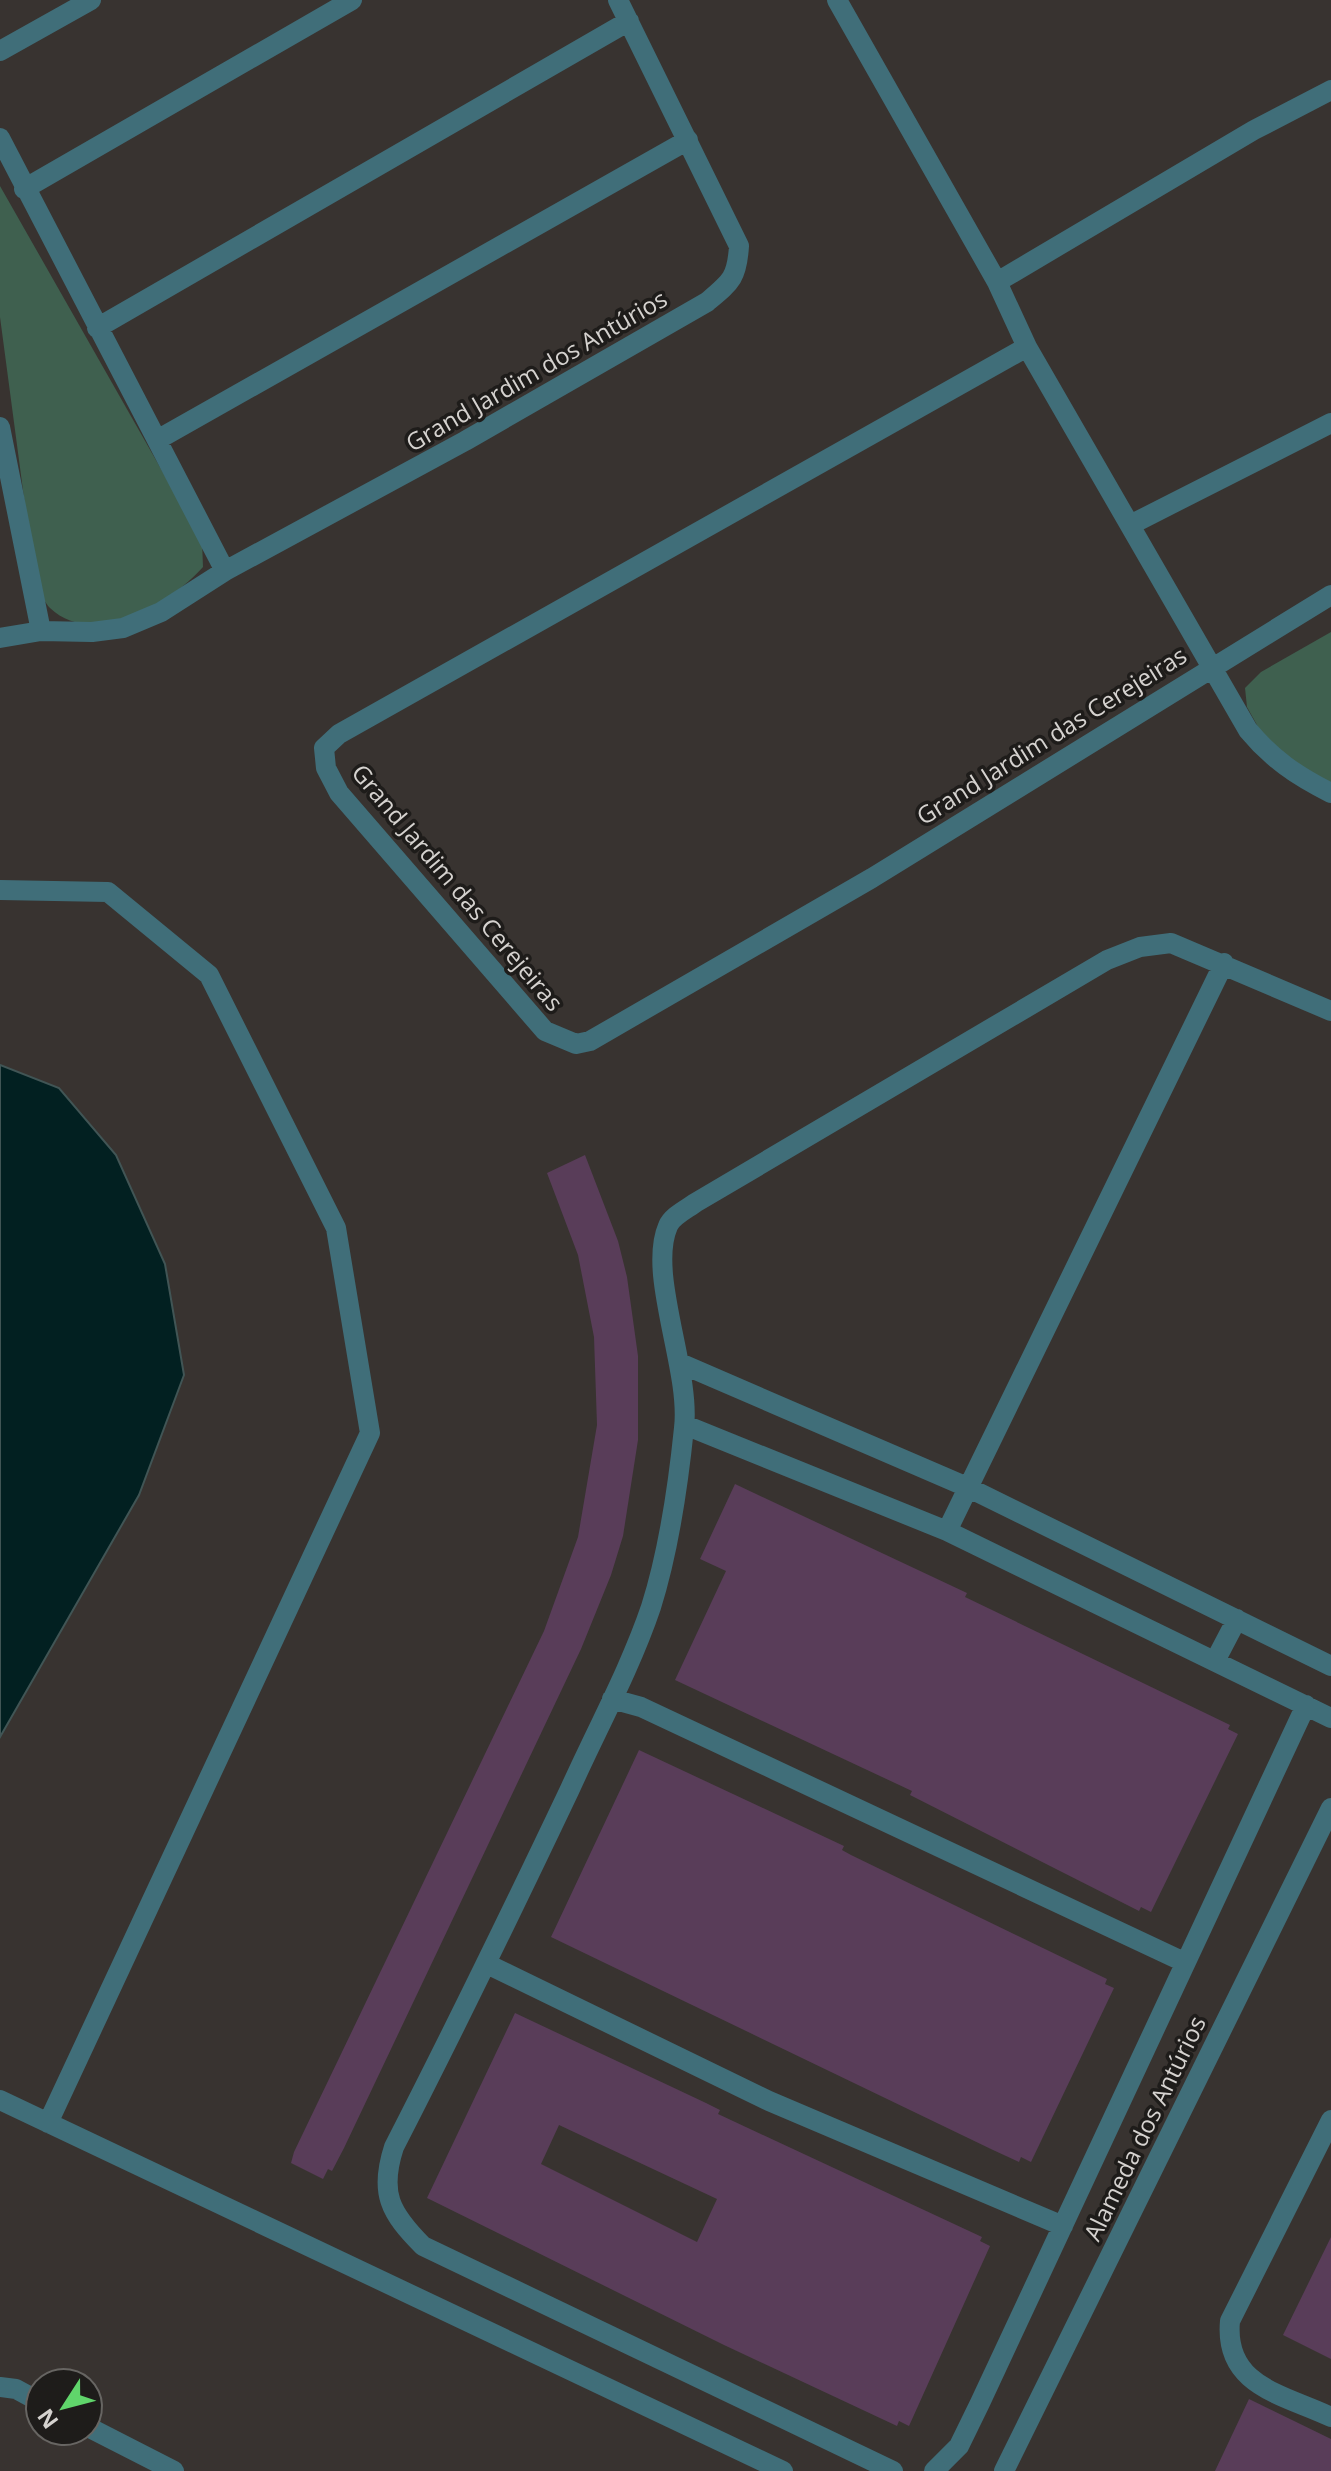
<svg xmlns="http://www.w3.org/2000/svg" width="1331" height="2471" font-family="'Open Sans',sans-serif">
<rect width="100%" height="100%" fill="#383330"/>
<path fill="#3f604f" d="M0 186 202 541 203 567C172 602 94 650 50 608 45 603 41 594 36 588L0 317Z
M1331 632V799L1287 779 1247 707 1245 688 1261 672Z"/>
<path fill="#022021" stroke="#415555" stroke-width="2" d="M0 1065 59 1088 116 1155 165 1264 184 1375 139 1495 0 1737Z"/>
<path fill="#593d59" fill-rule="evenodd" d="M585 1155 618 1241 627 1277 638 1356V1440L623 1536 611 1575 581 1649 344 2148 332 2171 328 2169 323 2179 291 2163 294 2152 544 1631 578 1537 597 1425 594 1337 578 1255 547 1173Z
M735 1484 967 1593 965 1597 1230 1725 1228 1729 1238 1734 1151 1912 1141 1907 1139 1911 910 1795 912 1791 675 1680 726 1571 700 1559Z
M639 1750 844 1846 842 1850 851 1855 1107 1979 1105 1984 1114 1988 1031 2162 1021 2157 1019 2162 993 2150 551 1937Z
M515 2013 706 2103 720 2110 718 2114 982 2237 980 2241 990 2246 909 2426 899 2421 897 2426 724 2345 427 2198ZM559 2125 717 2199 697 2242 541 2164Z
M1331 2237V2359L1283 2335Z
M1249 2399 1331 2439V2471H1215Z"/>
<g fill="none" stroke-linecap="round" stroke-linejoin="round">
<path stroke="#406e79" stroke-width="20" d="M837 0 997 282 1027 347 1248 730C1272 759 1297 776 1331 793
M0 51 91 0
M0 138 225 571
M24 189 352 0
M997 282 1254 130 1331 90
M97 328 629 21
M1027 347 339 734 324 748 326 768 339 793 545 1031 576 1044 590 1041 872 878 1331 595
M0 427 41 631
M157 440 688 140
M1130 525 1331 423
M0 638 41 631 92 632 123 628 161 612 225 571 465 441 707 302C731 282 737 278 739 246L618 0
M0 890 108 892 209 975 336 1228 370 1433 48 2123
M682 1364 967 1487 1331 1666
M685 1425 947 1531 1331 1718
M947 1531 1224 963
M1215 1661 1237 1619
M612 1699 641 1707 1184 1962
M487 1964 769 2101 1063 2226
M0 2100 783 2471
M1331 2120 1230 2321C1224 2386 1282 2394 1331 2417
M0 2387 16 2389 40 2402
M88 2427 174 2471
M893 2471 423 2246C390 2213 379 2193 394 2147 455 2028 513 1909 570 1789 597 1729 630 1669 651 1607 669 1550 678 1487 684 1428 691 1370 647 1274 668 1226 672 1216 687 1209 695 1203L1107 960 1140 947 1171 943 1331 1011
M934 2471 959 2446 980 2403 1306 1705
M1004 2471 1331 1808"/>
</g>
<g text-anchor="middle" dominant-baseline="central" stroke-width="7" stroke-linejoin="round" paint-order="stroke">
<g font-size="24" fill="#d5d2cf" stroke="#1e1c1a">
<text transform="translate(536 370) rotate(-30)">Grand Jardim dos Antúrios</text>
<text transform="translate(1051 735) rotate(-32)">Grand Jardim das Cerejeiras</text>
<text transform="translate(458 887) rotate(50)">Grand Jardim das Cerejeiras</text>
<text transform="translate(1144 2128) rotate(-64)">Alameda dos Antúrios</text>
</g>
</g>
<g transform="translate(64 2407) rotate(234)"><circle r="38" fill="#1e1c1a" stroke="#676562" stroke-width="2"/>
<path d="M0-6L14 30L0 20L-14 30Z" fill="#60d56b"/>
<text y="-12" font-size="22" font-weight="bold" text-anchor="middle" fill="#d5d2cf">N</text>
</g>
</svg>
